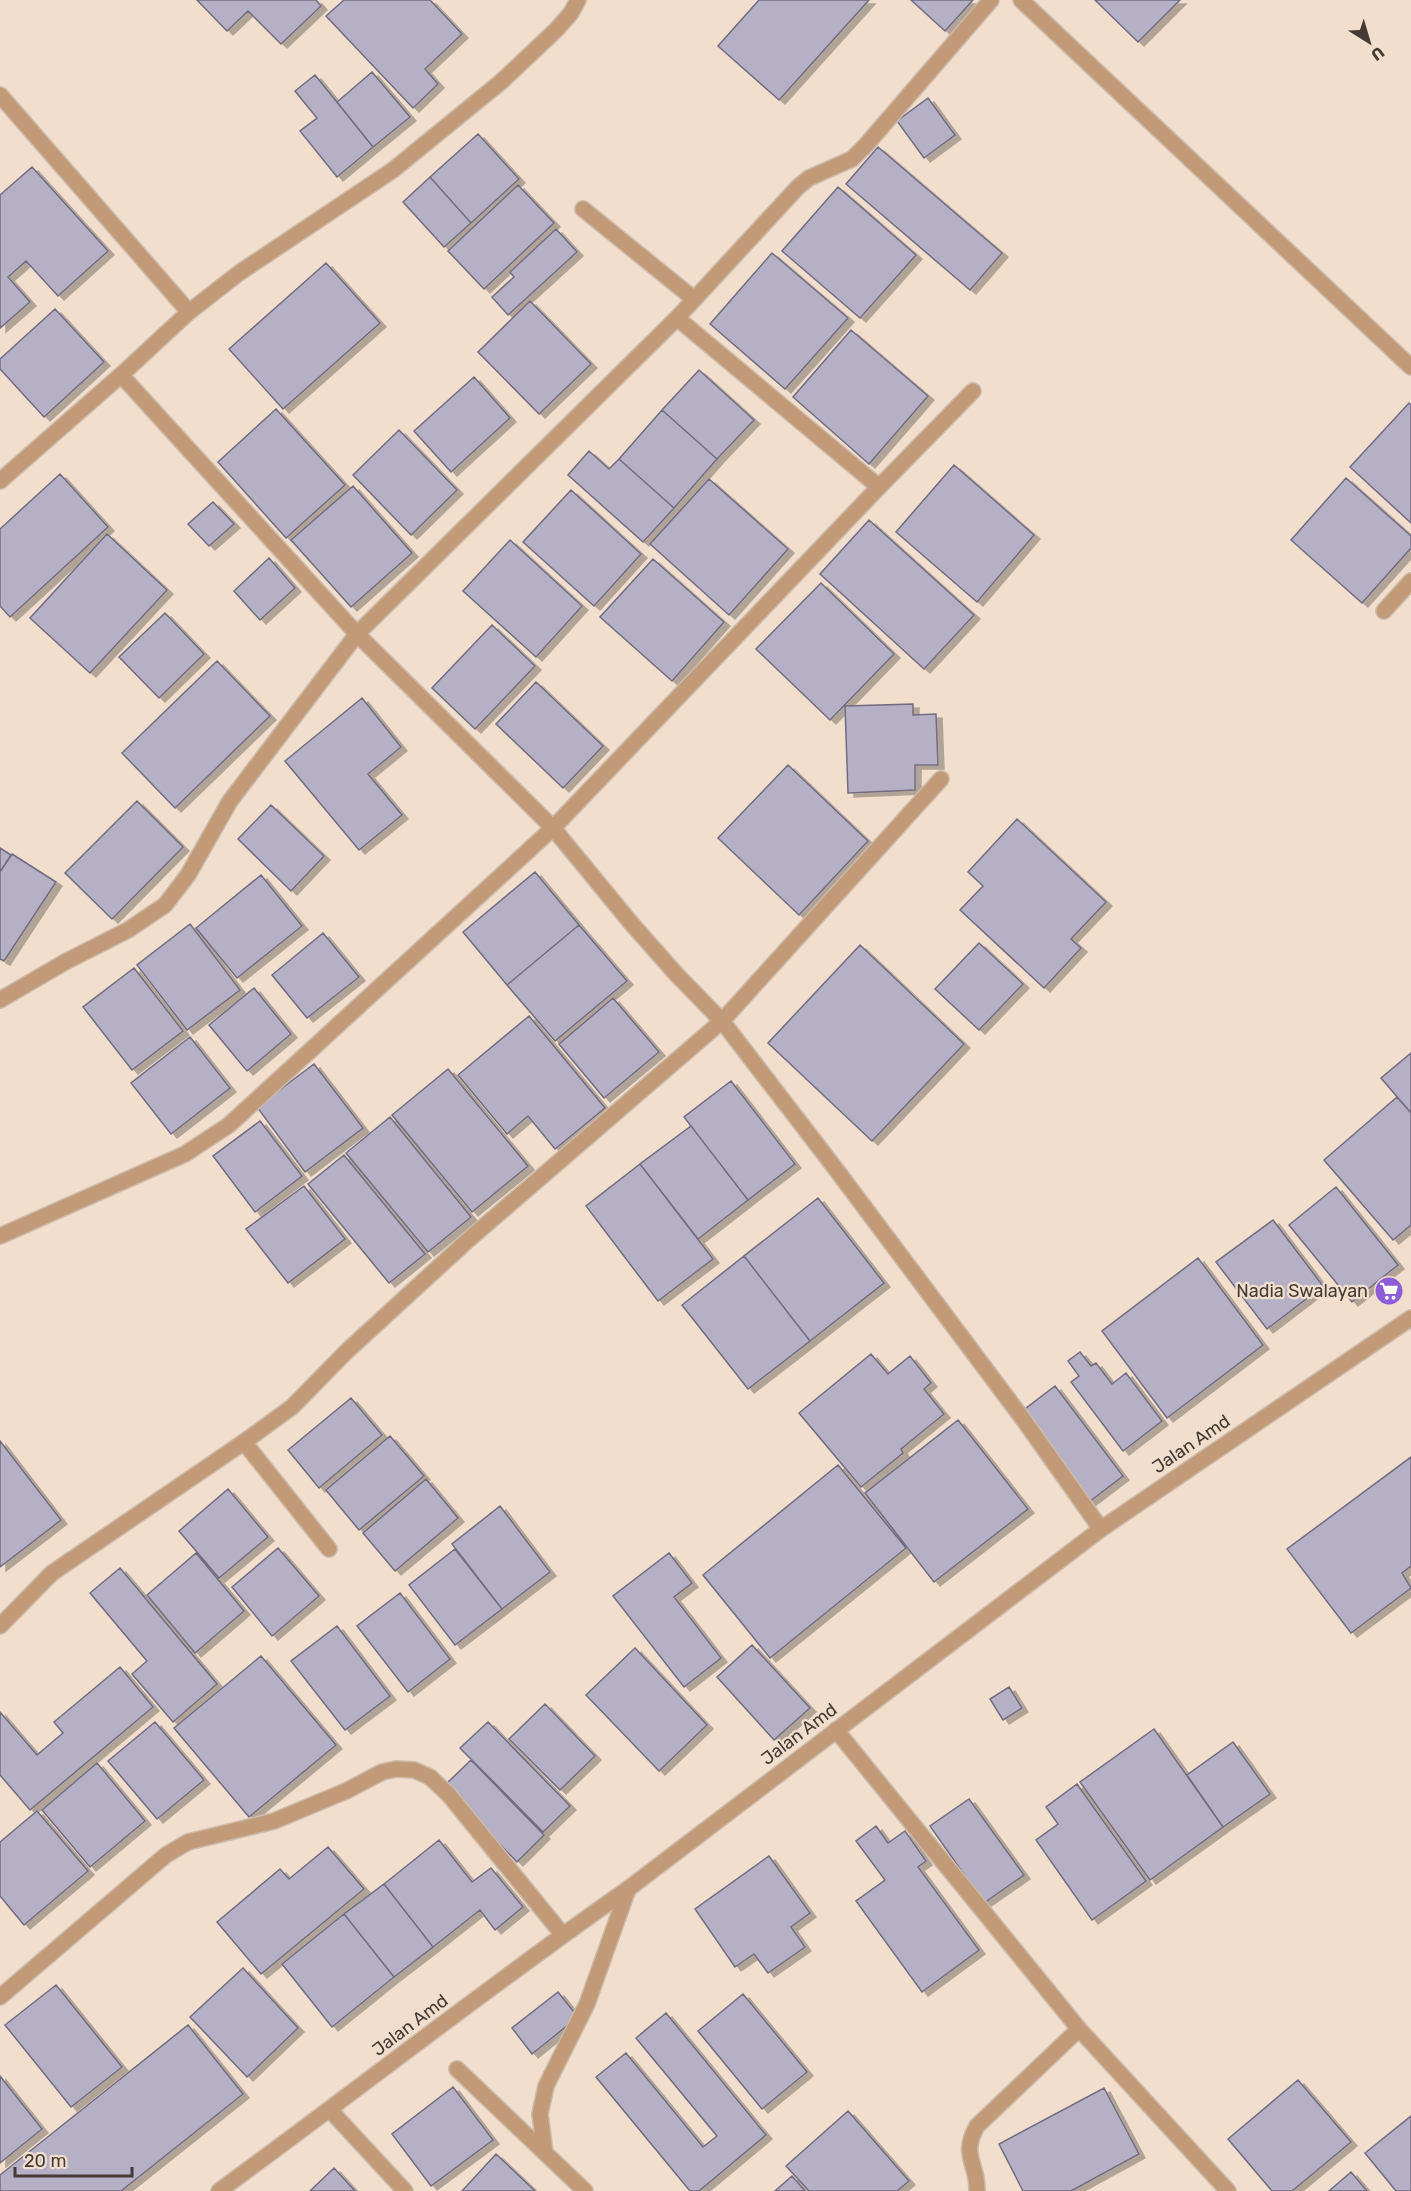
<svg xmlns="http://www.w3.org/2000/svg" width="1411" height="2191" font-family="Rubik,sans-serif">
<defs>
<filter id="shadow"><feDropShadow dx="6" dy="4" stdDeviation="0" flood-color="#0004"/></filter>
</defs>
<rect width="100%" height="100%" fill="#f2decd"/>
<path fill="#b6b0c6" stroke="#716c80" stroke-width="1.5" filter="url(#shadow)" d="M197 0H316L321 6 281 44 248 11 227 31Z
M344 0H430L462 34 425 69 438 84 413 108 326 16Z
M759 0H869L779 100 718 46Z
M911 0H973L945 31Z
M1095 0H1180L1138 42Z
M372 72 410 117 373 147 337 102Z
M315 75 373 147 337 177 300 131 317 118 295 91Z
M928 98 955 135 924 158 897 121Z
M478 134 519 179 471 223 430 177Z
M878 147 1002 253 970 290 846 184Z
M32 167 108 251 58 296 26 261 8 277 30 302 0 328V195Z
M430 177 471 223 444 247 403 202Z
M518 185 554 223 484 289 448 251Z
M838 187 916 255 860 318 782 251Z
M556 229 577 252 508 315 492 297 514 277 510 272Z
M772 253 848 318 785 389 710 324Z
M326 263 380 323 283 409 229 349Z
M530 301 591 364 539 414 478 352Z
M55 309 104 362 44 417 0 369V359Z
M851 330 928 396 869 464 793 397Z
M699 370 754 420 717 459 662 410Z
M474 377 510 418 451 472 414 431Z
M1409 403 1411 405V523L1350 467Z
M276 409 345 485 286 538 218 462Z
M662 410 717 459 674 508 619 459Z
M399 430 457 490 411 535 353 475Z
M589 451 609 469 619 459 674 508 643 542 568 475Z
M954 465 1034 535 977 602 896 532Z
M60 474 108 527 10 617 0 606V529Z
M1346 478 1411 536V548L1362 603 1291 540Z
M709 479 788 549 729 615 650 544Z
M353 486 412 553 351 607 291 540Z
M571 490 641 554 594 606 523 542Z
M213 502 234 524 209 546 188 524Z
M869 520 974 615 924 669 820 574Z
M107 534 167 590 90 673 30 618Z
M510 540 582 606 536 657 463 591Z
M269 558 295 588 260 620 234 591Z
M653 559 724 622 672 681 600 617Z
M821 583 894 654 830 720 756 649Z
M165 613 204 654 159 698 119 657Z
M492 625 535 666 475 729 432 688Z
M217 661 270 716 175 808 122 753Z
M536 682 603 746 563 788 496 724Z
M362 698 401 747 368 774 402 815 359 850 285 761Z
M913 704V715L936 714 938 765H915V790L848 793 845 706Z
M788 765 868 841 799 915 718 838Z
M137 801 183 847 112 919 65 873Z
M271 805 324 856 291 891 238 839Z
M1017 819 1106 902 1071 939 1081 948 1044 988 960 910 983 886 968 872Z
M0 848 11 855 0 872Z
M12 854 56 882 4 961 0 959V872Z
M535 872 579 925 507 985 463 932Z
M261 875 302 926 237 978 196 928Z
M190 924 240 990 187 1030 137 965Z
M579 925 627 981 555 1041 507 985Z
M323 933 359 977 307 1018 272 975Z
M979 943 1023 984 979 1030 935 989Z
M860 945 964 1044 872 1141 768 1043Z
M134 968 183 1031 132 1070 83 1007Z
M254 988 291 1034 247 1071 209 1025Z
M613 998 659 1052 604 1098 559 1044Z
M529 1016 605 1108 555 1149 528 1116 507 1134 458 1075Z
M190 1037 230 1088 171 1134 131 1083Z
M1411 1053V1113L1381 1078Z
M314 1064 363 1128 305 1172 257 1107Z
M448 1069 528 1166 472 1212 392 1115Z
M731 1081 795 1164 748 1200 684 1117Z
M1397 1097 1411 1113V1225L1393 1240 1324 1160Z
M390 1117 471 1217 428 1252 346 1153Z
M260 1121 302 1176 255 1212 213 1156Z
M691 1126 748 1200 698 1239 640 1164Z
M344 1155 425 1254 389 1283 308 1184Z
M640 1164 713 1259 658 1301 586 1206Z
M304 1186 345 1239 288 1283 246 1229Z
M1336 1187 1398 1265 1352 1302 1289 1225Z
M818 1198 884 1283 810 1341 744 1256Z
M1273 1220 1323 1286 1267 1329 1216 1262Z
M744 1256 810 1341 748 1389 682 1305Z
M1198 1258 1263 1345 1167 1418 1102 1331Z
M1080 1352 1091 1366 1096 1363 1112 1384 1126 1373 1162 1421 1123 1451 1071 1382 1079 1376 1068 1361Z
M871 1354 888 1374 910 1356 931 1383 924 1389 944 1414 901 1449 903 1453 861 1487 799 1413Z
M1055 1386 1123 1476 1089 1502 1021 1412Z
M351 1398 382 1435 319 1488 288 1450Z
M958 1420 1028 1509 934 1582 865 1493Z
M390 1436 424 1476 359 1530 326 1490Z
M0 1441 61 1520 0 1567Z
M1411 1457V1566L1402 1573 1411 1588 1351 1633 1287 1549Z
M838 1465 906 1548 770 1658 703 1575Z
M426 1479 458 1518 395 1571 363 1533Z
M228 1489 268 1537 219 1578 179 1531Z
M500 1506 550 1572 502 1609 452 1544Z
M278 1548 319 1596 272 1636 232 1587Z
M455 1549 502 1609 455 1645 409 1585Z
M196 1553 244 1611 195 1653 147 1595Z
M669 1553 692 1583 674 1597 721 1658 684 1687 613 1596Z
M120 1568 217 1684 173 1722 132 1674 147 1661 90 1593Z
M400 1593 450 1659 408 1692 357 1626Z
M337 1626 390 1696 345 1730 291 1661Z
M752 1645 810 1708 774 1740 717 1677Z
M635 1648 707 1725 659 1771 586 1695Z
M261 1656 336 1745 249 1817 174 1728Z
M120 1667 153 1707 30 1810 0 1775V1712L37 1755 63 1733 54 1722Z
M1009 1687 1022 1708 1003 1720 990 1699Z
M545 1704 595 1756 560 1790 509 1739Z
M155 1722 204 1780 157 1819 108 1761Z
M488 1722 570 1806 543 1832 460 1748Z
M1154 1729 1223 1827 1150 1880 1080 1782Z
M1233 1742 1270 1794 1223 1827 1187 1775Z
M471 1760 544 1835 517 1862 444 1786Z
M97 1763 145 1821 90 1867 42 1810Z
M1077 1784 1146 1881 1092 1920 1036 1840 1058 1824 1046 1807Z
M969 1799 1024 1875 984 1903 930 1826Z
M37 1811 88 1871 24 1925 0 1896V1842Z
M876 1826 888 1843 905 1831 926 1861 918 1867 979 1950 922 1992 856 1901 885 1880 856 1841Z
M439 1840 472 1882 491 1868 523 1907 495 1930 480 1910 433 1947 384 1884Z
M328 1847 364 1889 261 1974 217 1922 280 1869 289 1879Z
M769 1856 810 1913 791 1927 805 1947 768 1973 754 1954 735 1967 695 1909Z
M384 1884 433 1947 394 1977 344 1914Z
M344 1914 394 1977 332 2027 282 1964Z
M243 1968 298 2028 247 2077 190 2017Z
M56 1985 122 2067 71 2107 5 2025Z
M558 1992 578 2017 532 2054 512 2028Z
M743 1994 807 2072 762 2109 698 2031Z
M666 2013 766 2135 699 2191H690L596 2077 626 2053 703 2147 717 2136 636 2038Z
M188 2025 243 2094 121 2191H0V2175Z
M0 2076 42 2129 0 2163Z
M1298 2080 1351 2142 1292 2191H1272L1228 2139Z
M453 2087 493 2140 431 2186 392 2134Z
M1104 2088 1139 2154 1071 2191H1023L999 2144Z
M848 2111 909 2181 897 2191H809L786 2166Z
M1411 2116V2191H1396L1365 2153Z
M496 2154 535 2191H462Z
M334 2168 355 2191H310Z
M1351 2172 1367 2191H1329Z
M792 2176 805 2191H775Z"/>
<g fill="none" stroke-linecap="round" stroke-linejoin="round">
<g stroke="#ccbaab" stroke-width="18">
<path id="minor" d="M1021 0 1411 367
M0 95 189 312
M583 209 694 299
M677 318 879 487
M121 375 357 634 553 828 631 923 677 975 722 1021 835 1168 1023 1419 1101 1529
M0 481 121 375 189 312 239 273 393 170 502 81 557 29 571 13 578 0
M1384 611 1411 581
M0 1000 65 962 128 930 165 905 188 875 230 801 357 634 677 318 798 187 809 178 852 159 866 145 991 0
M0 1236 185 1154 229 1125 553 828 879 487 973 391
M244 1442 329 1549
M0 1626 52 1573 244 1442 292 1407 347 1351 467 1241 722 1021 941 779
M836 1730 1079 2029 1228 2191
M0 1997 166 1855 188 1842 274 1821 346 1791 382 1772 396 1769 414 1770 430 1777 449 1795 563 1935
M457 2069 585 2191
M330 2110 405 2191
M545 2153 540 2114 546 2086 587 2004 628 1889
M977 2191C978 2163 960 2156 977 2126L1079 2029"/>
</g>
<g stroke="#ccbaab" stroke-width="18">
<path id="tertiary" d="M219 2191C356 2091 489 1986 628 1889L1101 1529 1411 1318"/>
</g>
<use href="#minor" stroke="#c19a78" stroke-width="15"/>
<use href="#tertiary" stroke="#c19a78" stroke-width="15"/>
</g>
<defs>
<g id="supermarket-disc" transform="scale(1.5)"><circle r="9.5" fill="#8b5dd6" stroke="#f2decd"/><path d="M-6-5.5h2.5l.6 2H6L4.5 2H-2.5L-4.4-4H-6ZM-1.5 3.2a1.3 1.3 0 1 0 .1 0ZM3 3.2a1.3 1.3 0 1 0 .1 0Z" fill="#fff"/></g>
</defs>
<g fill-rule="evenodd">
<use href="#supermarket-disc" x="1389" y="1291"/>
</g>
<g text-anchor="middle" dominant-baseline="central" stroke-width="4.5" stroke-linejoin="round" paint-order="stroke">
<g font-size="18" fill="#433b34" stroke="#f2decd" text-anchor="end">
<text x="1368" y="1291">Nadia Swalayan</text>
</g>
<g font-size="18" fill="#433b34" stroke="#f2decd">
<text transform="translate(1191 1444) rotate(-34)">Jalan Amd</text>
<text transform="translate(799 1734) rotate(-37)">Jalan Amd</text>
<text transform="translate(410 2025) rotate(-37)">Jalan Amd</text>
</g>
</g>
<g transform="translate(1369 42) rotate(143)" stroke="#f2decd" stroke-width="4.5" paint-order="stroke">
<path d="M0-4.5L10 22L0 15L-10 22Z" fill="#433b34"/>
<text y="-9" font-size="16" font-weight="bold" text-anchor="middle" fill="#433b34">U</text>
</g>
<path d="M15 2167v9h117v-9" fill="none" stroke="#433b34" stroke-width="3"/>
<text x="24" y="2167" font-size="18" fill="#433b34" stroke="#f2decd" stroke-width="4.5" paint-order="stroke">20 m</text>
</svg>
